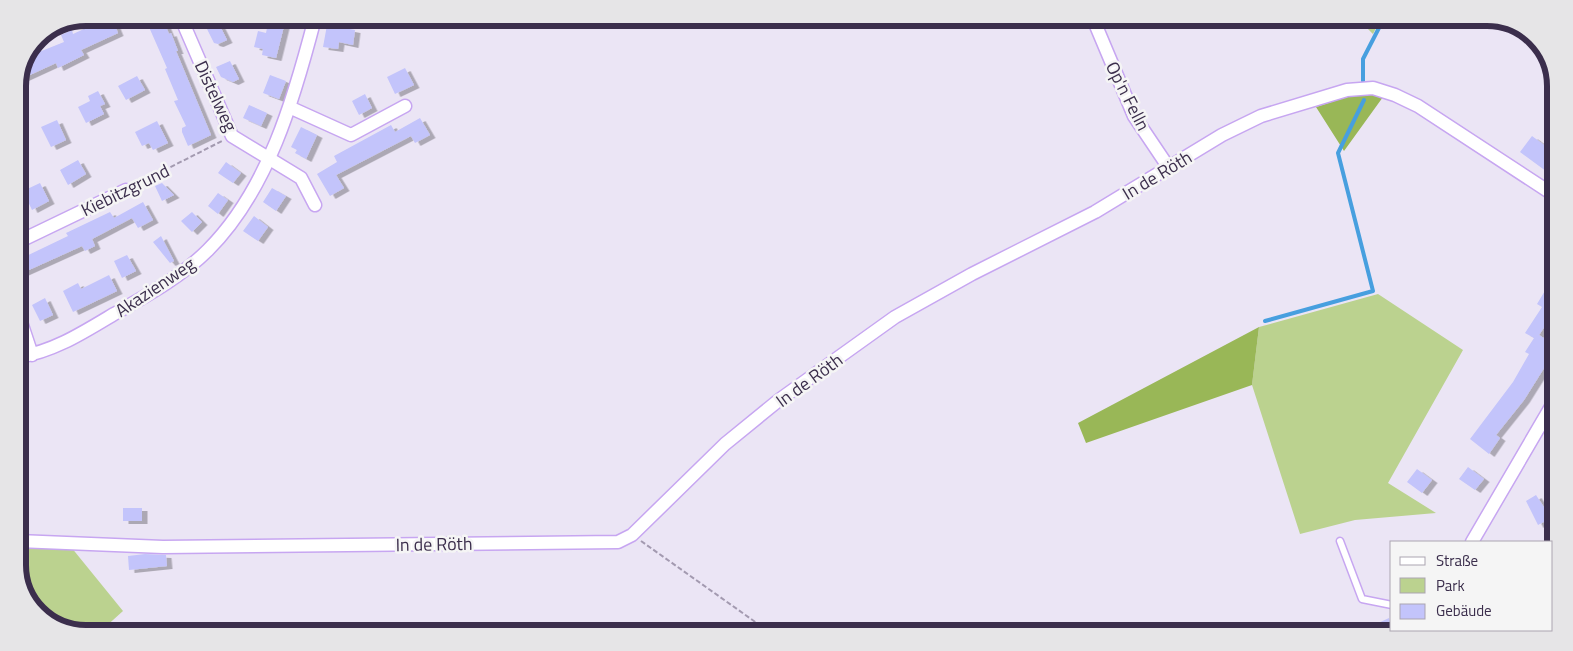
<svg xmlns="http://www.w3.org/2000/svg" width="1573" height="651" font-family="'Titillium Web',sans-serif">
<defs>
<filter id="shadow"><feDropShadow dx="5.5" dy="3" stdDeviation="0" flood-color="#0004"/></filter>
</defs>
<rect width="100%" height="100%" fill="#ebe5f5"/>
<path fill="#bbd28f" d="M1361 22H1379L1373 34Z
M1378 294 1463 350 1388 483 1436 513 1355 520 1300 534 1252 385 1259 327Z
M18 545 71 547 123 611 103 629 60 628 32 606 18 570Z"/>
<path fill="#99b757" d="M1369 94 1383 97 1344 151 1316 107 1347 97Z
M1259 327 1252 385 1086 443 1078 423Z"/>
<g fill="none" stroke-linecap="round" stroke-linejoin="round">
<path stroke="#479fdf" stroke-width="4" d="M1363 81V59L1382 22
M1265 321 1373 291 1338 153 1364 100"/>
</g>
<path fill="#c3c4fb" filter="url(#shadow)" d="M108 18H112L118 33 81 50 84 55 58 68 56 63 19 80 29 56 64 42 61 35 72 30 73 34Z
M145 18H173L164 22 169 34 171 33 178 51H176L211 135 188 146 182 132V128L186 126 174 101 178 100 165 69 167 68Z
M269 18H286L276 58 262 55 263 49 254 47 258 31 266 33Z
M219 24 227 40 218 44 214 43 207 29Z
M327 25 355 30 353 45 339 42 338 49 323 47Z
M230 61 239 79 233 82 221 77 216 67Z
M405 68 414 85 395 94 387 77Z
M270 75 286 81 279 99 263 93Z
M137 76 145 90 126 100 118 86Z
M98 91 105 104 100 106 104 114 86 123 78 107 90 101 88 96Z
M365 94 372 108 359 115 352 101Z
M249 105 267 113 261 126 243 118Z
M420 118 430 135 415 143 411 136 336 175 344 188 330 196 317 174 337 162 334 156 391 125 395 132Z
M57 120 66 140 51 147 41 127Z
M157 121 168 143 153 150 149 143 142 146 135 132Z
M301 127 317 135 306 159 295 153 297 150 291 147Z
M1532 136 1555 153 1554 177 1520 152Z
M78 160 86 174 68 185 60 170Z
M226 162 241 173 233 183 218 173Z
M40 183 49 201 32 210 23 191Z
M162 183 174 195 162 201 155 186Z
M272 188 286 196 276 211 263 202Z
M218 193 228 200 218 214 208 206Z
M143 202 153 220 138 228 132 218 92 239 95 246 85 251 82 246 20 274 18 260 68 236 66 233 110 212 114 218Z
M192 212 202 222 192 232 181 221Z
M254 216 268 227 258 241 243 231Z
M161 236 174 261 170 263 153 242Z
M127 255 136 271 122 278 114 261Z
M109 275 117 291 73 312 63 291 78 283 81 289Z
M1546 289 1553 293V314L1539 335 1553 344V362L1549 367 1546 365 1524 400 1496 435 1500 438 1489 454 1470 439 1513 382 1529 354 1525 352 1534 338 1525 333 1542 307 1537 304Z
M45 298 53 315 40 321 32 305Z
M1468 467 1484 479 1475 490 1459 479Z
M1417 469 1432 480 1422 493 1407 482Z
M1536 495 1551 518 1538 525 1526 501Z
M123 508H142V521H123Z
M145 554 166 555 167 566 129 570 128 556Z
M1389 618 1392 633H1380L1376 624Z"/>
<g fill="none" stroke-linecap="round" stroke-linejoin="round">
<g stroke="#c7a6f1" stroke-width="9">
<path id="lane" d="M1340 541 1362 599 1392 605"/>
</g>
<g stroke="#c7a6f1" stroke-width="15">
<path id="street" d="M181 18 232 136 301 178 315 205
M1094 21 1134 116 1169 168
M289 107 351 135 405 106
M18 242 126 190
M18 313 32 355
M18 357C53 352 84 332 114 314 146 296 181 277 208 250 268 190 294 99 315 18
M18 541 163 547 618 542 632 535 725 444 779 400 895 317 972 274 1095 212 1222 135 1261 116 1347 90 1373 88 1395 95 1418 106 1554 195
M1472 542 1552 405
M1420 633 1422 630"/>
</g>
<path stroke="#a39ab0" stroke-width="2" stroke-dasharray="5 2.5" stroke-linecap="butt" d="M137 184 222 141
M641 541 768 631"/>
<use href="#lane" stroke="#fff" stroke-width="6"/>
<use href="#street" stroke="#fff" stroke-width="12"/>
</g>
<g text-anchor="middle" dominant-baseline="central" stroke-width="5" stroke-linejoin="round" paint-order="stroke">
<g font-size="18" fill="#3b2e4c" stroke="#f5f5f5">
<text transform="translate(216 96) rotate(65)">Distelweg</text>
<text transform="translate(1128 96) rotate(63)">Op'n Felln</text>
<text transform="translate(1157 175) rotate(-31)">In de Röth</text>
<text transform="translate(125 190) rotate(-26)">Kiebitzgrund</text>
<text transform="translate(155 287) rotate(-34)">Akazienweg</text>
<text transform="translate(809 380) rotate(-36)">In de Röth</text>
<text transform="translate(434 544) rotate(-1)">In de Röth</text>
</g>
</g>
<path d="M0 0H1573V651H0ZM86 26H1487A60 60 0 0 1 1547 86V565A60 60 0 0 1 1487 625H86A60 60 0 0 1 26 565V86A60 60 0 0 1 86 26Z" fill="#e6e5e7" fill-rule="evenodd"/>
<path fill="none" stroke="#3b2e4c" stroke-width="6" d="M86 26H1487A60 60 0 0 1 1547 86V565A60 60 0 0 1 1487 625H86A60 60 0 0 1 26 565V86A60 60 0 0 1 86 26Z"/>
<rect x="1390" y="541" width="162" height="90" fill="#f5f5f5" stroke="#aba5b1"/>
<rect x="1400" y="557" width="25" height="8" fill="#ffffff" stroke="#aba5b1"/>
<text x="1436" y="566" font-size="15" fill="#3b2e4c">Straße</text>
<rect x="1400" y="578" width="25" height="15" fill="#bbd28f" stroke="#aba5b1"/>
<text x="1436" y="591" font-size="15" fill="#3b2e4c">Park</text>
<rect x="1400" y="604" width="25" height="15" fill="#c3c4fb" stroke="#aba5b1"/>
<text x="1436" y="616" font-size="15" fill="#3b2e4c">Gebäude</text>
</svg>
